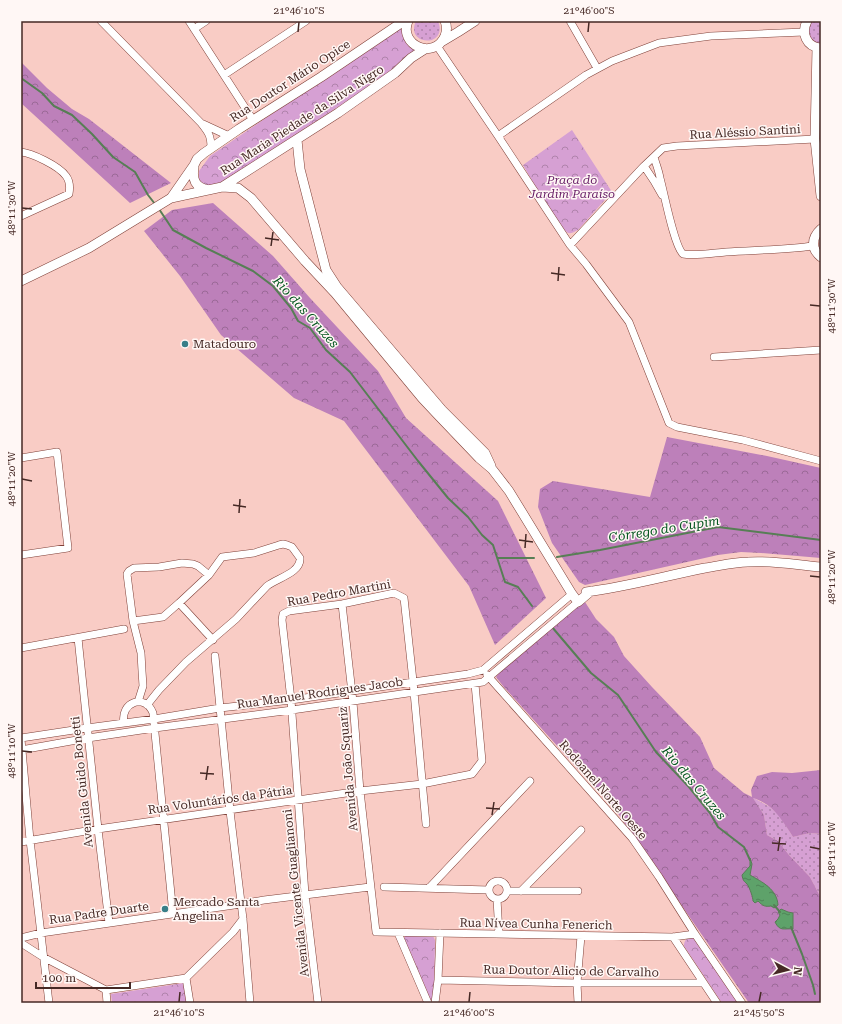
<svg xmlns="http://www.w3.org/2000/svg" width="842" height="1024" font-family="'Roboto Serif',serif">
<defs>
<pattern id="grass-dots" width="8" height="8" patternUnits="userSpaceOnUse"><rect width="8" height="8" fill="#d6a0d3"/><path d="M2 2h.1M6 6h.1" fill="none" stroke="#af82ab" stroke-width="1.8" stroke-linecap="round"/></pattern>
<pattern id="forest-crowns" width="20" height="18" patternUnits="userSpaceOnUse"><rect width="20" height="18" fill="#bd80ba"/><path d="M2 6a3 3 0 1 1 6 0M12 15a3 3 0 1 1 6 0" fill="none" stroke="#9b6997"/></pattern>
<pattern id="park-crowns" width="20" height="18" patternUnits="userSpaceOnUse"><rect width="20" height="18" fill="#d6a0d3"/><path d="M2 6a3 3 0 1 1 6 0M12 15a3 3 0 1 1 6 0" fill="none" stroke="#af82ab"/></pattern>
<pattern id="water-ripples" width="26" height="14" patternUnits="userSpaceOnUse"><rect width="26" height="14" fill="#5ea26a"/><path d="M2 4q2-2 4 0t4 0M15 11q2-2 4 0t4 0" fill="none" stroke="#4f8457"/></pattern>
</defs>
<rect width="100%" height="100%" fill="#f9ccc5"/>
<path fill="url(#grass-dots)" d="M416 21H438C449 48 404 46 416 21Z
M811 21H821V46L816 45 807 36Z
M752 797 770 807 780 816 793 837 810 833 821 834V898L810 877 789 855 778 841 767 835 764 815Z"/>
<path fill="url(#forest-crowns)" d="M21 62 47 88 72 109 89 119 171 183 130 203 21 103Z
M213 203 273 256 310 298 378 371 406 418 498 501 546 598 495 645 469 586 344 421 294 398 221 335 180 276 144 231 172 210Z
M667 437 767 456 821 468V558L761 553 741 552 718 555 585 585 579 582 552 543 538 507 540 489 553 481 650 497Z
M585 602 596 619 614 637 624 656 652 687 700 737 714 768 744 793 752 797 751 790 757 776 772 772 792 773 821 770V834L810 833 793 837C781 819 774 805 753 798L764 815 767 835 778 841 789 855 810 877 821 898V1003H749L617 812 503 686 496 677 499 673 568 614Z"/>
<path fill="url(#park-crowns)" d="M404 24 422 52 216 187H208L201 182 199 179V171L210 156Z
M572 130 612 192 578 230C575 231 572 234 569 233 561 232 529 175 523 165Z
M405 936H433L435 940 434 1002 432 1003 404 939Z
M692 937 696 939 739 1003H722L684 946C684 940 687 938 692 937Z
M184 983 188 1003H112L111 994Z"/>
<path fill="url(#water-ripples)" stroke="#577e55" d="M750 858 752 864 750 875C762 882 777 889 778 905L774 908 771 906C765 907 763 906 758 901L755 903 753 901C753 898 750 888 747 884 744 881 743 881 742 875L750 866Z
M781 909 788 912 793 913V929C784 928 780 932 775 922L778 919 780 915 778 912Z"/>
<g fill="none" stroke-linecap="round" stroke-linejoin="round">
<path stroke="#577e55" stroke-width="2" d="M21 78 42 93 54 106 72 115 92 134 113 157 135 172 148 195 155 204
M159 209 173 230 206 248 253 271 273 286 291 308 298 321 310 328 326 350 350 372 418 461 448 498 468 517 482 535 493 545 505 582 518 587 532 606
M557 557 600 550 718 527 821 540
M498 558H534
M552 627 591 673 618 695 656 752 689 787 710 813 718 827 744 847 750 860
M774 905 780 912
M791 927 802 954 813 985 815 994"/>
<g stroke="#7f4038" stroke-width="8">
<path id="minor" d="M101 21 201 123C209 133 211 136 211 148
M189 21 253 120
M570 21 597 68
M194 29 206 21
M437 46 498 136 570 245 586 264 629 322 669 423 677 427 743 440 821 461
M224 75 306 21
M203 124 229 136
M498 136 586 75 612 61 659 43 711 36 804 32
M21 152C32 153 59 166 66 176 70 181 70 188 69 194L21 216
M654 157C656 164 659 171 660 178 664 192 674 246 683 254 695 256 713 253 726 252 755 250 784 250 813 246
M644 166 654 181 662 195
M570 245 643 167 663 148 677 146 815 139
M714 357 821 350
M21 458 57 452 68 548 21 555
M179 603 213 640
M342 604 353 702 360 791 376 932 673 937 695 934
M133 621 163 617 179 603 209 575 222 557 254 553 279 545 283 544 287 545 292 547 300 558C301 573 277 578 267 586L236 619 186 662 159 690 147 705
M78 638 98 829 109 923
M21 648 124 629
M215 656 230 811 243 919 250 1003
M487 675 632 838 659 877 695 934 742 1003
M138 702 143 686 142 671 141 653 133 621 127 574 129 571 134 568 159 567 182 563 193 564 198 566 209 575
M124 723C120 702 145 693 153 713L173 914
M21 738 87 728 154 719 220 708 291 700 468 674 483 670 572 594
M21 739 30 840 49 1003
M21 750 88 738 155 728 292 710 483 682 578 602
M21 842 98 829 360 791 422 784 472 774 482 761 475 684
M489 890a9 9 0 1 1 18 0a9 9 0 1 1-18 0Z
M384 887 489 890
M429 888 530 781
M507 891H578
M521 891 581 830
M497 899 499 934
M398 933 428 1003
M673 937 717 1003
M21 938 41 933 241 904 264 900 370 887
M21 943 43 957 106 990
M186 978 233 932 243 919
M186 978 190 1003
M438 980 577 983H703
M106 990 186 978
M106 990 107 1003
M318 1003 305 894 291 700 282 620 283 614 289 611 342 604 394 593 404 598 413 681 426 824
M435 1003 438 980 440 933
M578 1003 577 983 581 936"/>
</g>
<g stroke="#7f4038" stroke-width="10">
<path id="tertiary" d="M408 21C398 45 434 61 445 36 447 31 447 26 445 21
M807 21C801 33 806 47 821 48
M443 41 458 32 475 21
M817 48 815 139 821 196
M297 140 300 169 326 270 337 287 406 368 442 410 485 453 491 466
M194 167C192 180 195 187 208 190
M222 187 238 188 251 198 305 261 335 293 422 398 437 414 479 458 492 469 509 491 572 594 578 602 591 591
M171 198 194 165 197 159 204 153 239 129 321 77 404 21
M821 229C811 238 811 249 821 257
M21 281 89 248 171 198 222 187 338 113 395 73 411 58 425 49
M586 592C626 587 665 576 705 568 719 566 734 562 748 562 772 560 797 565 821 567"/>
</g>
<use href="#minor" stroke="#fff" stroke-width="7"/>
<use href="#tertiary" stroke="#fff" stroke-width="9"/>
</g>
<path fill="none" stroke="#462925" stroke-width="1.5" d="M298 32 299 22M588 32 589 22M22 208 32 209M265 238 279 240M271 246 273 232M551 273 565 275M558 281 559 267M810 305 820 306M22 479 32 481M233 505 246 507M239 513 240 499M519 540 533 542M525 548 526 534M810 576 820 577M22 751 32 752M200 773 214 774M206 780 208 766M486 808 500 809M492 815 494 802M772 843 786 844M810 847 820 849M778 851 780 837M179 1002 180 992M469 1002 470 992M759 1002 761 992"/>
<g fill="#377e88" stroke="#fff7f5" stroke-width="1.5">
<circle cx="185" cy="344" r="4"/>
<circle cx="165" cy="909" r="4"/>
</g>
<g text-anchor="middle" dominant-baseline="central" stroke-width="3" stroke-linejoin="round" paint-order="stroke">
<g font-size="12" fill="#462925" stroke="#fff7f5">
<text transform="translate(290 81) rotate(-33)">Rua Doutor Mário Opice</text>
<text transform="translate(302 120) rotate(-33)">Rua Maria Piedade da Silva Nigro</text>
<text transform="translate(745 132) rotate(-3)">Rua Aléssio Santini</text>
<text transform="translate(339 593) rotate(-10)">Rua Pedro Martini</text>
<text transform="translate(320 693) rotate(-8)">Rua Manuel Rodrigues Jacob</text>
<text transform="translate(348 769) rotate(-95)">Avenida João Squariz</text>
<text transform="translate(82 782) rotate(-96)">Avenida Guido Bonetti</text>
<text transform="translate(603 790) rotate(49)">Rodoanel Norte Oeste</text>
<text transform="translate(220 800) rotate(-8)">Rua Voluntários da Pátria</text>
<text transform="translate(296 893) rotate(-96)">Avenida Vicente Guaglianoni</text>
<text transform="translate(99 913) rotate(-8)">Rua Padre Duarte</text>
<text transform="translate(536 924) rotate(1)">Rua Nívea Cunha Fenerich</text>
<text transform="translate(571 971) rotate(1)">Rua Doutor Alicio de Carvalho</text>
</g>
<g font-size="12" font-style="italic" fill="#681e67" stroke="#fff7f5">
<text x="572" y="180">Praça do<tspan x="572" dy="14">Jardim Paraíso</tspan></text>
</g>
<g font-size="12" fill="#462925" stroke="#fff7f5" text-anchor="start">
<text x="193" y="344">Matadouro</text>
<text x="173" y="902">Mercado Santa<tspan x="173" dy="14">Angelina</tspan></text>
</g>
<g font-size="13" font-style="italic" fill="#075722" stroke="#fff7f5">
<text transform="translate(306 312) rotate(48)">Rio das Cruzes</text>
<text transform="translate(664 529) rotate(-9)">Córrego do Cupim</text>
<text transform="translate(694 783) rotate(50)">Rio das Cruzes</text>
</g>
</g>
<rect width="842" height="1024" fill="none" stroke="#fff7f5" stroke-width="44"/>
<g transform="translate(788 970) rotate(97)" stroke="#fff7f5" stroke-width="3" paint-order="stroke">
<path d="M0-3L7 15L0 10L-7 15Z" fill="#462925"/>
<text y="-6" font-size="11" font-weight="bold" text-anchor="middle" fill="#462925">N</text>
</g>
<path d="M36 982v6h94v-6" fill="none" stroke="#462925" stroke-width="2"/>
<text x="42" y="982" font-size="12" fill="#462925" stroke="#fff7f5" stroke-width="3" paint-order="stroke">100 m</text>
<rect x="22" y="22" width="798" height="980" fill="none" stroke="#462925" stroke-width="1.5"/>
<g font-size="10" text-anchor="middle" fill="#462925">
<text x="299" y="14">21°46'10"S</text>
<text x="589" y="14">21°46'00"S</text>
<text transform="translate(11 208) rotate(-90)" y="4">48°11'30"W</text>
<text transform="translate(831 306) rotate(-90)" y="4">48°11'30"W</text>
<text transform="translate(11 479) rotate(-90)" y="4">48°11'20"W</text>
<text transform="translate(831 577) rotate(-90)" y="4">48°11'20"W</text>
<text transform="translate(11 751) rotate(-90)" y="4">48°11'10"W</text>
<text transform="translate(831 849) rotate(-90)" y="4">48°11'10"W</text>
<text x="179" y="1016">21°46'10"S</text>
<text x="469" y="1016">21°46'00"S</text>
<text x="759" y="1016">21°45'50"S</text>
</g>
</svg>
